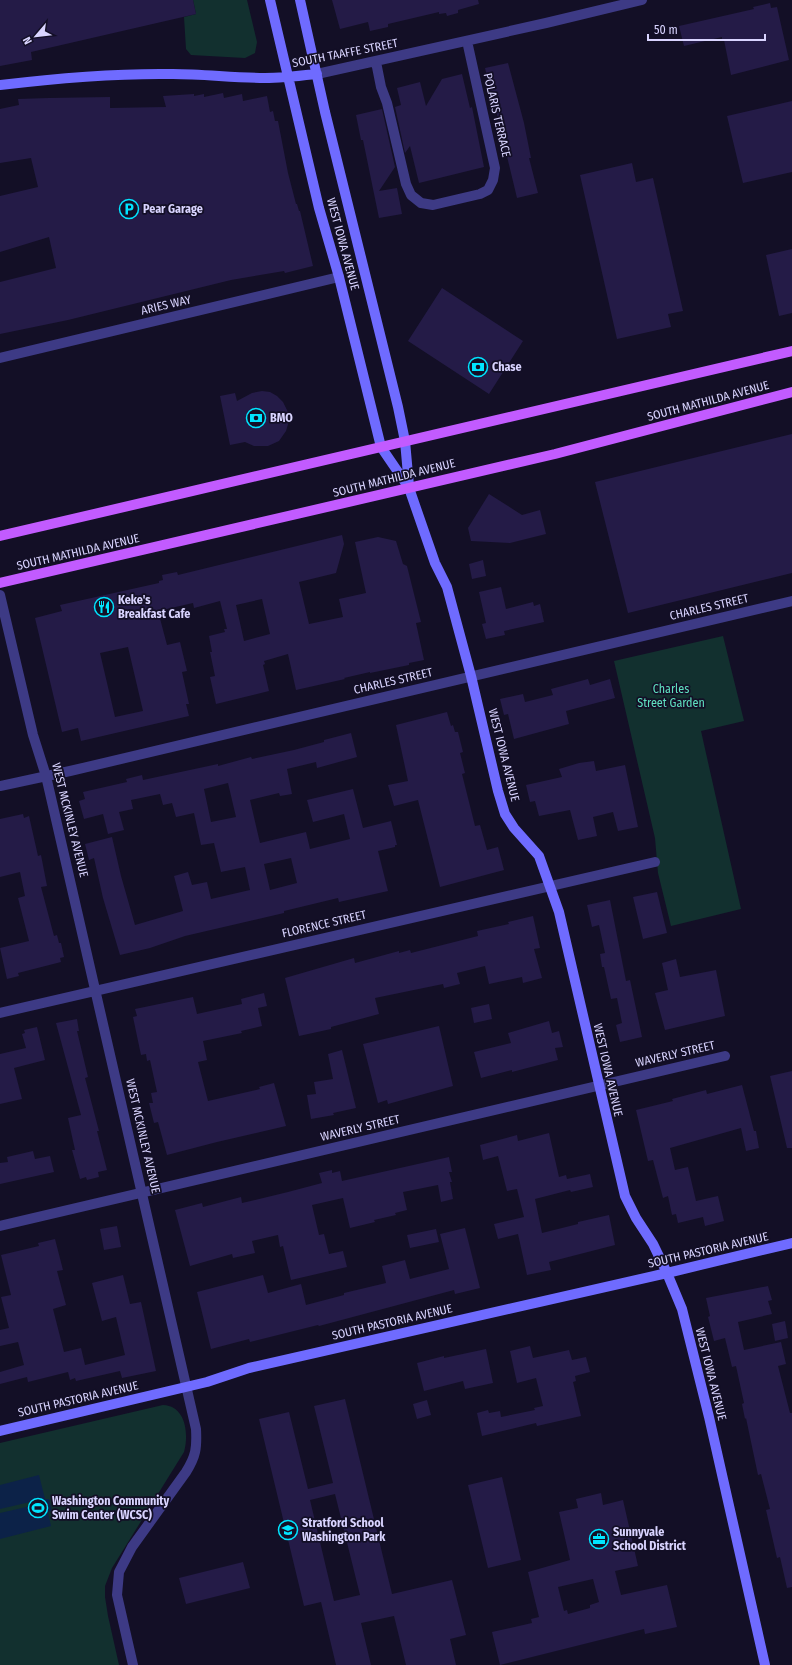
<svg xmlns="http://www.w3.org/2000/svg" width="792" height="1665" font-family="'Fira Sans Condensed',sans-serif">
<rect width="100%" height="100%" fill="#130f26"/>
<path fill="#12302f" d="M193 0H247L257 42 255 53 245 58 191 55 186 49 184 17 196 14Z
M723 636 744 721 701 731 741 909 671 926 658 873 655 838 614 661Z
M163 1405C186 1406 189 1434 184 1452L112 1568 105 1586V1597L108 1616 119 1665H0V1443Z"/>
<path fill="#0c2248" d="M39 1475 45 1499H49L52 1511 48 1512 51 1526 0 1539V1513L31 1506 30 1502 0 1509V1485Z"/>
<path fill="#241b47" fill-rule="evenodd" d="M0 0H193L196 14 31 52 32 60 0 66Z
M332 0H478L479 4 458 10V13L447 16 446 13 439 14V12L388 24V27L370 31 368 22 340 29Z
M770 3 771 8 777 7 789 60 731 75 724 40H722V37L684 46 679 26 754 9 753 7Z
M508 63 524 123 531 158H529L538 193 517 198 492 94H491L485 68Z
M462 74 470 108 472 107 484 167 419 183 410 146 405 153 395 107 401 105 397 88 420 82 426 106 442 79Z
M223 93 224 98 242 94 243 101 267 96 270 112 273 111 275 121H278L288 173 296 204H297L299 211H300L313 266 285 273 284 271 231 280 68 320 0 334V282L56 268 49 237 0 252V196L38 187 31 158 0 163V109L19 105 18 99 49 98 110 97V108L166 107 163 96 194 94V96L204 94V97Z
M792 101V172L743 183 727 116Z
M382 109 395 167 379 191 397 188 402 214 379 218 363 140H361L356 115Z
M632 163 636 182 653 178 683 311 668 314 671 327 617 339 580 175Z
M792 249V313L779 316 766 255Z
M442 288 523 341 489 394 408 341Z
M262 391 270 392 277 396 283 402 289 414V421L286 431 279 441 268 446H254L245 442 230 445 220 396 235 393 237 401 252 393Z
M792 434V573L628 613 595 482Z
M489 494 522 515 540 510 546 534 510 543 471 541 468 528Z
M342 535 344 544 336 573 299 582 309 624 343 617 339 599 366 593 355 542 378 537 396 541 403 564 407 566 421 622 416 623 424 660 409 663V665L370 673V672L344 678 345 679 296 690 288 654 264 661 265 664 263 665 269 691 216 704 210 677 215 676 210 652H212L209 636 225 632 224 629H227L220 601 194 608 193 603 158 611 167 645 180 642 187 671 182 672 189 704H186L189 716 81 741 78 728 62 732 35 618 62 611 60 605 159 583V581L163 580 162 575 177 572 178 575ZM262 599 270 634 244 641 236 605ZM128 647 143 711 115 717 100 653Z
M483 560 486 576 472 579 469 564Z
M501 587 506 609 533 602 534 606 540 604 544 622 504 631 505 635 486 639 482 624 486 623 479 592Z
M588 679 590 685 610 679 615 698 566 711 569 724 514 739 508 714 504 715 500 699 523 694 525 702 553 695 551 689Z
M447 712 451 726 453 725 455 732H458L463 752 460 753 465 773 462 774 475 826 480 825 487 850 498 847 504 870 440 887 418 800 394 806 388 785 408 781 396 725Z
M351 733 357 757 317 768 316 762 287 769 292 794 280 796 279 793 250 800 260 843 306 832 310 849 350 839 344 814 313 822 307 800 353 789 363 828 391 821 397 845H395V847L378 851 388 891 339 902 338 898 284 911V913L185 936 150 948 120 955 103 898 94 858 89 860 85 844 112 837 121 876 135 925 183 911 174 876 188 872 192 885 207 882 211 899 250 890 245 867 221 872 214 843 201 845 194 813 176 817 172 803 163 805 160 794 131 800 133 809 119 812 124 830 108 834 103 814 84 819 79 801 85 799 83 792 127 782 126 779 142 775 143 780 218 764V766L251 757 252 759 294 750 324 742V740ZM228 783 236 817 211 822 204 789ZM291 858 297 883 270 890 264 864Z
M594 761 596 771 625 765 638 827 618 831 613 812 593 817 597 836 578 840 570 810 539 816 535 801 530 802 526 785 562 777 559 769 579 763Z
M23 814 24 818 29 816 38 856 41 855 47 886 41 887 54 936 57 935 59 943H61L64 957 60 958 61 962 18 973 19 976 7 979 0 948 29 941 18 898 25 896 20 872 0 877V819Z
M657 892 667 933 643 939 633 897Z
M610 900 626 981 630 980 642 1037 620 1042 616 1025 622 1023 617 998 611 999 604 967H602L600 954 605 953 599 925 592 927 587 905Z
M533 916 540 948 534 949 542 978 523 983 522 977 489 984 485 966 457 973 460 984 444 988 443 984 375 998 379 1014 331 1027V1029L299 1036 285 978 354 958 355 963 399 951V953L410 950 411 953 478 936 477 931 509 924 508 922Z
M676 959 680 977 716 970 725 1016 665 1030 655 993 668 990 662 963Z
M264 993 267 1006 258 1008 262 1026 241 1031 242 1033 203 1041 207 1060 198 1062 208 1101 260 1089 259 1087 274 1083 286 1126 217 1142 167 1155 158 1122 154 1123 149 1103H153L151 1093 157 1092 150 1060 147 1061 146 1054 141 1055 133 1017 137 1016 135 1009 193 997 197 1014 242 1004 241 999Z
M489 1004 492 1019 474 1023 471 1008Z
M77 1019 79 1031H77L88 1077 85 1078 99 1131H97L107 1170 98 1172 99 1177 87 1180 86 1177 80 1179 72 1150H75L68 1118 81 1115 56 1023Z
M549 1021 552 1033 559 1031 563 1047 555 1048 558 1060 512 1072V1070L481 1078 474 1052 511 1043 508 1033Z
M439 1026 453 1086 388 1104 387 1100 378 1103 363 1044Z
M37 1027 45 1060 14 1068 22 1099 0 1104V1054L26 1048 22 1034 25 1033 24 1030Z
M342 1050 356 1108 333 1113 334 1115 311 1119 307 1095 316 1094 314 1082 333 1079 328 1054Z
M792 1071V1148H787L770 1076Z
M742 1085 754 1131H756L759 1148 746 1151 741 1128 670 1148 675 1170 688 1167 696 1201 718 1196 724 1221 705 1226 703 1217 678 1223 676 1214 672 1215 668 1196 663 1198 653 1160 648 1161 636 1110 673 1101 672 1099 706 1090 707 1094Z
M549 1133 559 1177 566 1175 567 1179 590 1174 593 1187 571 1192 570 1190 535 1199 542 1233 578 1224V1222L609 1215 615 1245 549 1262 551 1270 527 1275 518 1234 498 1239 494 1224 524 1217 517 1189 507 1191 498 1156 483 1160 480 1145 517 1135 518 1141Z
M33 1151 35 1159 50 1156 54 1172 0 1184V1163L8 1162 7 1157Z
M449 1157 452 1172H449L452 1182H450L453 1199 441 1202 438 1185 403 1192 407 1210 395 1213 396 1215 374 1220 375 1222 350 1228 343 1198 312 1205 319 1235 324 1234 329 1254 343 1251 347 1267 291 1280 283 1246 280 1247 278 1235 252 1241 255 1253 233 1258 232 1254 190 1266 175 1210 202 1203 203 1207 241 1197 242 1203 288 1192 322 1183 319 1173 332 1170V1173L340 1171 342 1181Z
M117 1226 121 1247 104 1250 100 1229Z
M465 1228 480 1288 455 1294 454 1290 319 1326 318 1325 250 1342 249 1339 211 1349 197 1292 263 1275 268 1293 301 1284 306 1305 344 1295V1293L386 1283 382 1266 405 1260 410 1279 449 1269 440 1234Z
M436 1229 439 1242 410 1248 407 1235Z
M55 1239 63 1270 57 1271 66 1305 53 1309 64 1352 81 1348 85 1365 125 1355 116 1317 102 1321 92 1283 123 1275 130 1304 141 1302 156 1371 122 1378 120 1371 76 1381 75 1378 70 1380 68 1372 28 1382 27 1377 0 1384V1372L24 1365 18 1342 0 1346V1330L9 1328 1 1297 11 1295 1 1255 39 1246 38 1243Z
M768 1286 772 1300 768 1301 772 1314 738 1322 744 1350 781 1342 786 1364 778 1366 790 1413H792V1587L787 1588 780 1557 777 1558 766 1510 770 1509 761 1474 758 1475 746 1418 745 1419 742 1404 744 1403 736 1366 732 1367 725 1338 714 1341 708 1317 710 1316 706 1298Z
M785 1321 788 1338 775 1341 772 1324Z
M530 1346 533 1358 569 1350 572 1360 586 1357 590 1372 575 1376 576 1381 573 1382 581 1416 537 1426 536 1423 482 1436 477 1413 488 1410 489 1413 500 1411 501 1417 535 1410 534 1408 543 1406 536 1378 517 1383 510 1351Z
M486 1349 493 1383 465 1389 463 1381 424 1391 417 1363 444 1356V1358Z
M345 1399 392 1594 452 1580 466 1635 450 1639 456 1665H406L394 1616 361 1623 371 1665H336L321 1602 304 1606 259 1419 289 1412 308 1489 333 1483 314 1406ZM335 1494 360 1595 334 1601 310 1500Z
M427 1400 431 1415 417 1419 413 1404Z
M502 1477 521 1560 488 1568 468 1485Z
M601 1493 603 1505 623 1500 638 1566 615 1571 621 1595 667 1585 677 1627 645 1634 644 1629 500 1665 492 1632 532 1623 531 1619 539 1617 528 1572 570 1560 559 1512 578 1508 576 1499ZM593 1579 599 1602 590 1605V1608L568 1614 567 1610 564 1611 558 1587Z
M243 1562 250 1588 186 1604 179 1578Z"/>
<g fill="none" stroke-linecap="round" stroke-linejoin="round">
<path stroke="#3d3a85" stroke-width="10" d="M376 62 381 87 387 103 406 184 411 195 421 203 433 205 480 194 488 190 493 180 495 168 467 41
M317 74 546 23 642 0
M0 358 339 277
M0 595 33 735 46 776 196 1429C197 1448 196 1456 186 1472L132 1547 119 1572 117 1595 133 1665
M0 786 70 771 792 601
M0 1013 655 862
M0 1226 725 1056"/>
<path stroke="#6f6bff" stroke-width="10" d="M270 0 319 208 339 277 381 447 409 488 435 563 447 587 471 676 498 791 505 814 514 828 539 856 559 912 625 1196 636 1218 653 1244 667 1273 682 1309 709 1417 765 1665
M300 0 325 112 398 407 405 441 409 486
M0 85C58 78 115 73 173 74 204 74 234 78 265 78 282 78 299 76 317 74
M0 1431 207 1382 249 1368 667 1273 792 1243"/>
<path stroke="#c25bff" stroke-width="10" d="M0 536 792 351
M0 583 555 454 792 392"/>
</g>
<defs>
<g id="parking-ring" transform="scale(1)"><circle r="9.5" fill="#130f26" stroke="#00e5ff" stroke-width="1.5"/><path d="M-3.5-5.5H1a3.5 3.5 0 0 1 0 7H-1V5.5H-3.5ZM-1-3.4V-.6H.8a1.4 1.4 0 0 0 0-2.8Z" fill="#00e5ff"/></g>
<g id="bank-ring" transform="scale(1)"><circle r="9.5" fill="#130f26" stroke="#00e5ff" stroke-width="1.5"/><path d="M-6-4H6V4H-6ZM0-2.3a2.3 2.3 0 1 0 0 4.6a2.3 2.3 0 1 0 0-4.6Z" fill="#00e5ff"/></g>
<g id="restaurant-ring" transform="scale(1)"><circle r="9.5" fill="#130f26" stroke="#00e5ff" stroke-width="1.5"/><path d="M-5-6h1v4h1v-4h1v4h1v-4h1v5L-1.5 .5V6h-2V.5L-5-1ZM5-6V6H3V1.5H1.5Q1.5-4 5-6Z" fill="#00e5ff"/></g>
<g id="stadium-ring" transform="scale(1)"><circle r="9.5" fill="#130f26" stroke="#00e5ff" stroke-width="1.5"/><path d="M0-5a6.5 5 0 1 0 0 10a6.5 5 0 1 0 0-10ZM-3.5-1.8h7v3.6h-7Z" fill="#00e5ff"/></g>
<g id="school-ring" transform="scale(1)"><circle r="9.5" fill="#130f26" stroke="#00e5ff" stroke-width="1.5"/><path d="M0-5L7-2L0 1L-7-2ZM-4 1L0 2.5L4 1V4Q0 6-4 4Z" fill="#00e5ff"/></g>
<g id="office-ring" transform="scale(1)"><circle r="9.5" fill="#130f26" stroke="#00e5ff" stroke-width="1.5"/><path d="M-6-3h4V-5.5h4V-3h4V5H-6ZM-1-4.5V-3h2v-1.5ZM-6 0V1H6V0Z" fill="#00e5ff"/></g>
</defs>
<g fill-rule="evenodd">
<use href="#parking-ring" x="129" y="209"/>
<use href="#bank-ring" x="478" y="367"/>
<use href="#bank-ring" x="256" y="418"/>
<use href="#restaurant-ring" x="104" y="607"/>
<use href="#stadium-ring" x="38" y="1508"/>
<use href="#school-ring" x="288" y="1530"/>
<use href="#office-ring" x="599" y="1539"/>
</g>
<g text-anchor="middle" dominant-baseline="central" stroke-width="3.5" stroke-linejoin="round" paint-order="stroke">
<g font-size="12" fill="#d9d4ff" stroke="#130f26">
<text transform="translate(345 53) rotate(-11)">SOUTH TAAFFE STREET</text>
<text transform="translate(497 115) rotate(77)">POLARIS TERRACE</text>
<text transform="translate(343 244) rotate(75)">WEST IOWA AVENUE</text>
<text transform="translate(166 305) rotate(-13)">ARIES WAY</text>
<text transform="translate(708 401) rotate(-15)">SOUTH MATHILDA AVENUE</text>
<text transform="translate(394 478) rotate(-14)">SOUTH MATHILDA AVENUE</text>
<text transform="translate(78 552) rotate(-13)">SOUTH MATHILDA AVENUE</text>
<text transform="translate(709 607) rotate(-13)">CHARLES STREET</text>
<text transform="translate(393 681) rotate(-13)">CHARLES STREET</text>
<text transform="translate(504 755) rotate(76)">WEST IOWA AVENUE</text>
<text transform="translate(70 820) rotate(76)">WEST MCKINLEY AVENUE</text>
<text transform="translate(324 924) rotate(-13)">FLORENCE STREET</text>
<text transform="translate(675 1054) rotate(-13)">WAVERLY STREET</text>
<text transform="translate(608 1070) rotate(77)">WEST IOWA AVENUE</text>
<text transform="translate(360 1128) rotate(-13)">WAVERLY STREET</text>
<text transform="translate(143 1136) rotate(77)">WEST MCKINLEY AVENUE</text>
<text transform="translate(708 1250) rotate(-13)">SOUTH PASTORIA AVENUE</text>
<text transform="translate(392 1322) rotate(-13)">SOUTH PASTORIA AVENUE</text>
<text transform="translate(711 1374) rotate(76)">WEST IOWA AVENUE</text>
<text transform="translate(78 1399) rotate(-13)">SOUTH PASTORIA AVENUE</text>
</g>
<g font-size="12" font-weight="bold" fill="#d9d4ff" stroke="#130f26" text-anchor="start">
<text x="143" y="209">Pear Garage</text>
<text x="492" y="367">Chase</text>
<text x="270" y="418">BMO</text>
<text x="118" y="600">Keke's<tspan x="118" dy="14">Breakfast Cafe</tspan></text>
<text x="52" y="1501">Washington Community<tspan x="52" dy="14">Swim Center (WCSC)</tspan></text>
<text x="302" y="1523">Stratford School<tspan x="302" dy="14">Washington Park</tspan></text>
<text x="613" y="1532">Sunnyvale<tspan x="613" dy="14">School District</tspan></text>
</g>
<g font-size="12" fill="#5fe0c0" stroke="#130f26">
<text x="671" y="689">Charles<tspan x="671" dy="14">Street Garden</tspan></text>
</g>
</g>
<g transform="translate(36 36) rotate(242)" stroke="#130f26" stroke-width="3" paint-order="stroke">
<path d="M0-3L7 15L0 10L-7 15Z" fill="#d9d4ff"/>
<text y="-6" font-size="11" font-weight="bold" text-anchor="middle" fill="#d9d4ff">N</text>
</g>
<path d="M648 34v6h117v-6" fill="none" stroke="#d9d4ff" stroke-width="2"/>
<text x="654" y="34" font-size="12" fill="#d9d4ff" stroke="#130f26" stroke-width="3" paint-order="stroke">50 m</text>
</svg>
